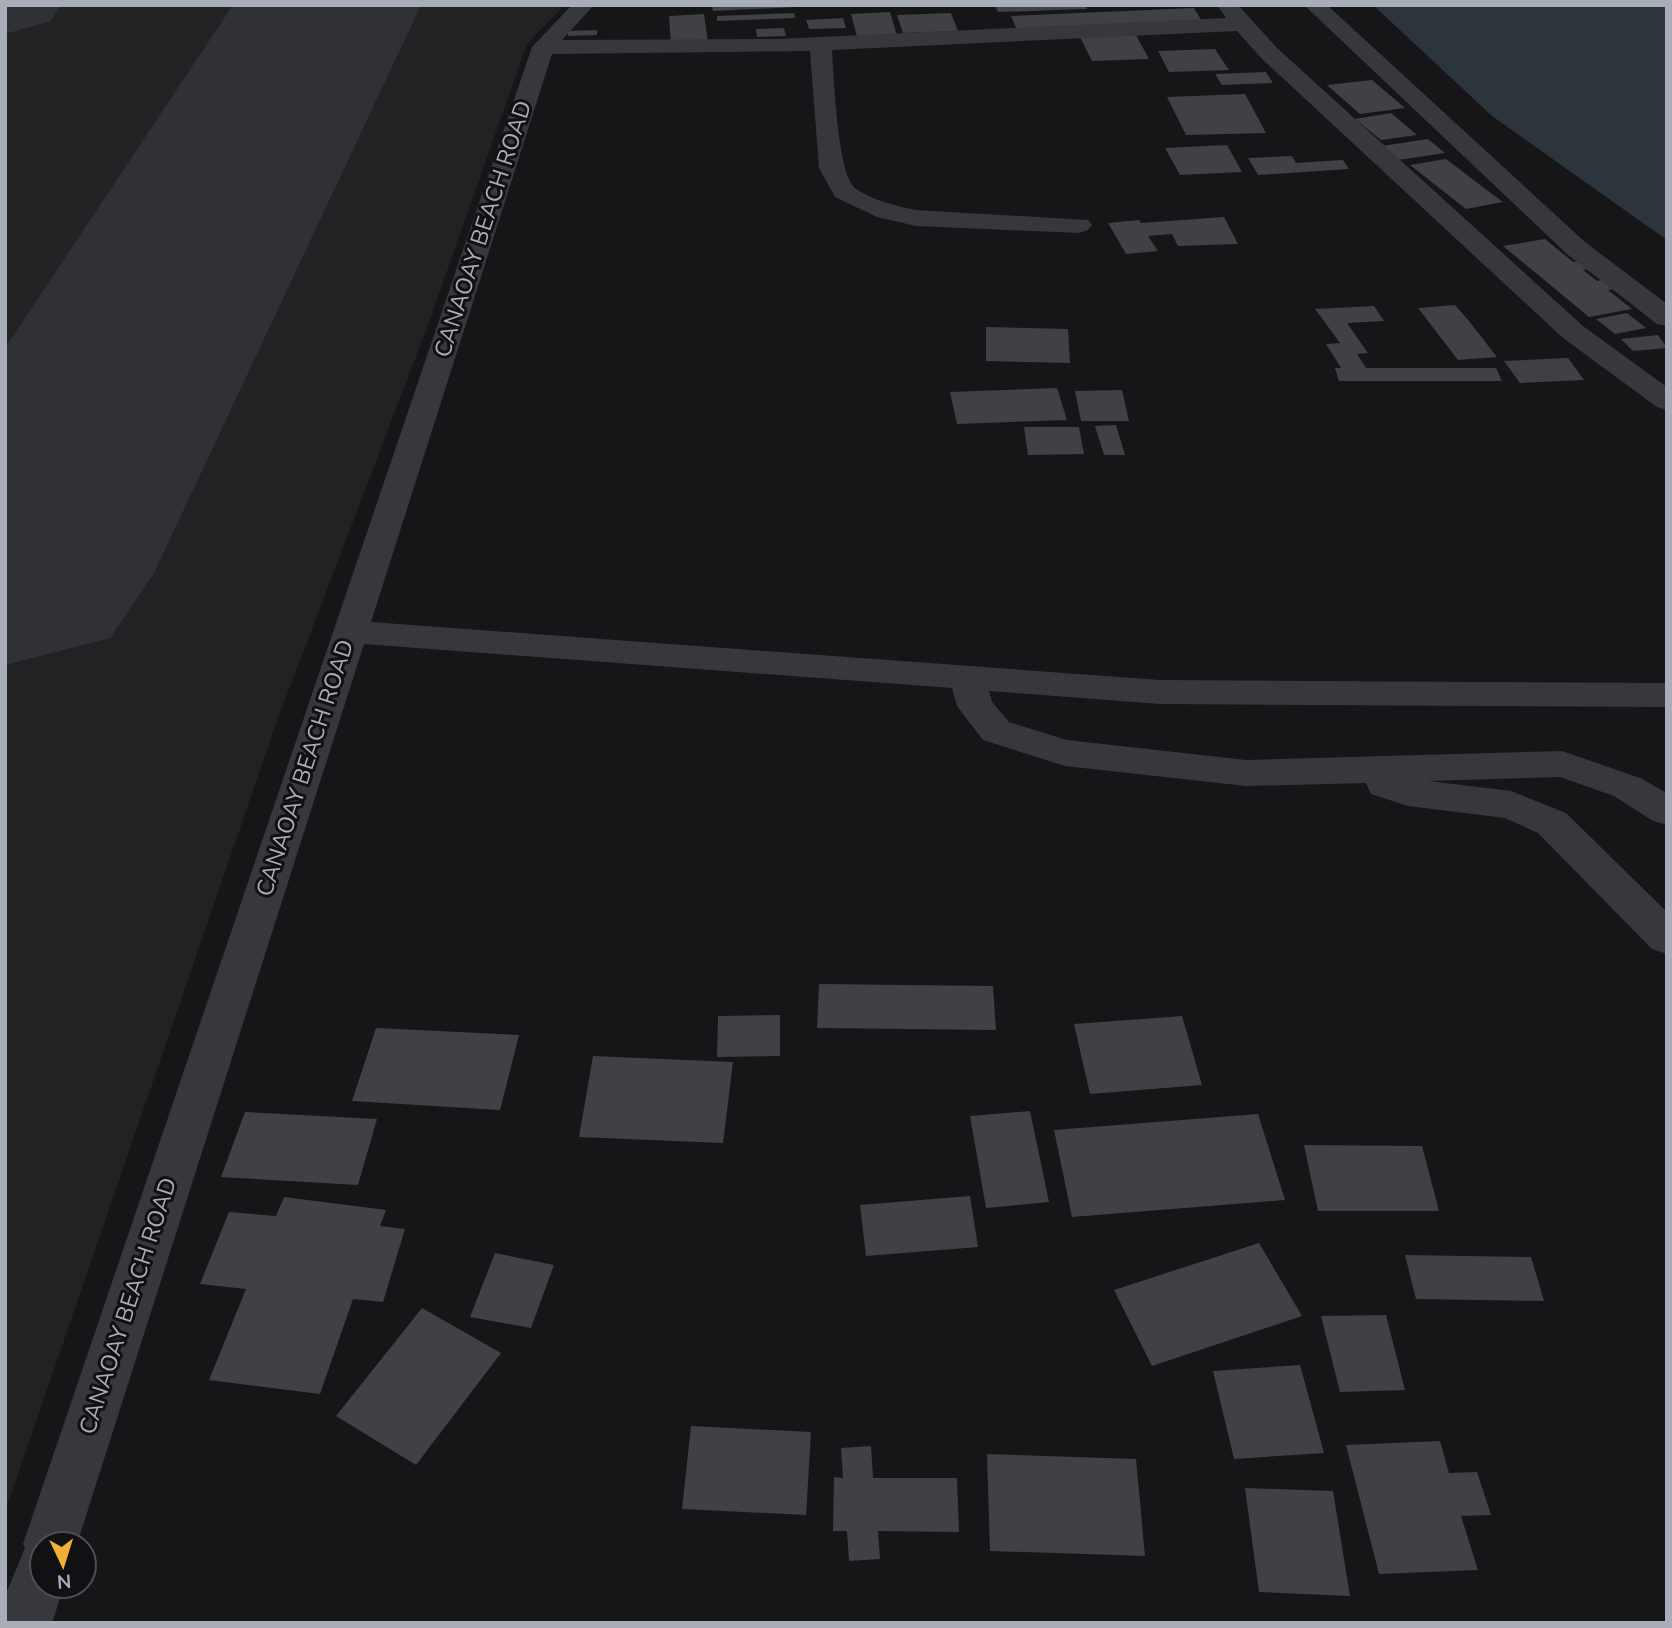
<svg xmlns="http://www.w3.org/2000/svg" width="1672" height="1628" font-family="'Nunito Sans',sans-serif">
<rect width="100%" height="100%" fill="#161618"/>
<path fill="#222225" d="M5 5H565L527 44 428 325 278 718 5 1512Z"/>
<path fill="#2c353c" d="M1373 5H1667V240L1492 116Z"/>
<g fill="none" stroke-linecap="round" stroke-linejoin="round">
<path fill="#303135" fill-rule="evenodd" d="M5 5H61L51 21 5 34Z
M85 401 123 410 139 433C120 462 101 501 69 517 50 527 26 530 5 535V460L22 444 47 410Z"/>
<path fill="#303135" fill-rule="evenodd" d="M233 5H421L154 573 110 638 5 665V348Z"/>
</g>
<path fill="#404145" d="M712 5H797V7L713 11Z
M995 5H1085L1087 9 998 12Z
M1194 8 1203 23 1017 30 1011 16Z
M890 12 898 39 858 40 851 14Z
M794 13 795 18 717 21V16Z
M951 13 958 31 903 33 897 15Z
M704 14 708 43 671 45 669 16Z
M843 18 846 28 809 29 806 20Z
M784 28 786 36 757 37 756 29Z
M597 30V35L568 36V31Z
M1136 35 1149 59 1092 61 1080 37Z
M1215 49 1229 70 1169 72 1158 51Z
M1266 72 1273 83 1222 85 1215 74Z
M1372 80 1405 108 1360 114 1327 85Z
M1245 94 1266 133 1186 135 1167 97Z
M1391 113 1417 135 1381 140 1355 119Z
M1428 139 1445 153 1398 160 1382 146Z
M1227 145 1242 172 1180 175 1165 148Z
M1292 156 1296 163 1343 160 1349 169 1258 175 1248 158Z
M1446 159 1488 191 1503 202 1466 209 1410 165Z
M1224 217 1238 244 1178 246 1172 234 1148 236 1158 251 1126 254 1108 223 1139 220 1141 223Z
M1545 239 1573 262 1585 260 1595 267 1583 270 1597 281 1609 278 1621 288 1608 290 1632 309 1589 317 1503 246Z
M1455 305 1469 321 1497 357 1458 360 1418 308Z
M1374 306 1384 321 1347 323 1368 353 1357 354 1366 368H1496L1502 381H1339L1335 368H1341L1326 344 1340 343 1315 309Z
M1627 313 1646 328 1615 334 1596 319Z
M986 327 1068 329 1070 363 986 361Z
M1658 335 1667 348 1633 351 1621 339Z
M1568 358 1584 380 1520 383 1504 361Z
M1057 388 1067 420 957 424 950 392Z
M1122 390 1129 421H1081L1075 391Z
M1116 425 1125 455H1104L1095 426Z
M1024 427H1079L1084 454 1028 455Z
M819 984 993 986 996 1030 817 1028Z
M780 1015V1056L717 1057 718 1016Z
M1182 1016 1202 1085 1090 1094 1074 1024Z
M376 1028 519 1035 500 1110 352 1101Z
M593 1056 733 1062 723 1143 579 1137Z
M1030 1111 1049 1202 986 1208 970 1116Z
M245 1112 377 1119 358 1185 221 1177Z
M1258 1114 1285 1200 1072 1217 1054 1130Z
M1304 1145 1422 1146 1439 1211H1318Z
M970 1196 978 1247 866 1256 860 1205Z
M284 1197 386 1210 380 1226 405 1229 383 1302 353 1299 320 1394 209 1380 246 1289 200 1284 229 1212 276 1216Z
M1259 1243 1302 1316 1152 1366 1114 1290Z
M495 1253 554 1265 531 1328 470 1317Z
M1405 1255 1531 1257 1544 1301 1416 1299Z
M422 1308 501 1353 416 1465 336 1416Z
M1386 1315 1405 1390 1340 1392 1321 1316Z
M1300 1365 1324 1453 1234 1459 1213 1371Z
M691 1426 811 1432 806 1515 682 1509Z
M1440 1441 1449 1473 1477 1472 1491 1515 1461 1516 1478 1570 1379 1574 1346 1445Z
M871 1446 873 1478H957L959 1532 878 1531 880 1559 849 1561 847 1531H833L834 1477 843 1478 841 1448Z
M987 1454 1136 1459 1145 1556 990 1551Z
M1245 1488 1333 1491 1350 1596 1259 1592Z"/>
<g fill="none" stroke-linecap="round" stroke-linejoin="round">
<path fill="#37383d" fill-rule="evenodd" d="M572 5H594L562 40 778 39 1226 18 1217 5H1238L1277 48 1583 326 1667 387V410L1657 407 1563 338 1261 58 1237 31 832 50C834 76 837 173 855 188 871 200 897 206 916 210L1088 220 1092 225 1088 230 1079 233 916 226 877 217 835 197 819 168 810 51 552 54 371 622 1160 680 1667 683V707L1160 704 989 691 992 702 1009 722 1067 740 1246 760 1562 751 1640 778 1667 793V825L1653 821 1614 796 1560 777 1428 781 1511 791 1566 813 1667 912V954L1652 949 1538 833 1505 818 1408 806 1371 794 1366 783 1246 786 1065 766 983 740 957 706 952 688 364 644 77 1544H42V1586H64L52 1623H5V1596L25 1548 23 1544 532 47Z
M1304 5H1327L1585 242 1667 304V326L1657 324 1567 254Z"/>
</g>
<g text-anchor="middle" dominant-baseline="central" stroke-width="6" stroke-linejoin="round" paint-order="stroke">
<g font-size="23" fill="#a8adb8" stroke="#111113">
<text transform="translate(483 229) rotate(-72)">CANAOAY BEACH ROAD</text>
<text transform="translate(305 768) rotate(-72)">CANAOAY BEACH ROAD</text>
<text transform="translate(128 1306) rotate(-72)">CANAOAY BEACH ROAD</text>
</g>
</g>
<rect width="1672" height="1628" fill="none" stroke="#a8adb8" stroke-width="14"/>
<g transform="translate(63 1565) rotate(176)"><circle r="33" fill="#111113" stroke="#4d4f55" stroke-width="2"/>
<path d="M0-5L12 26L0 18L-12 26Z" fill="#f2b134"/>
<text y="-10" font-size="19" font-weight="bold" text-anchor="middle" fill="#a8adb8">N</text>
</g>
</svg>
